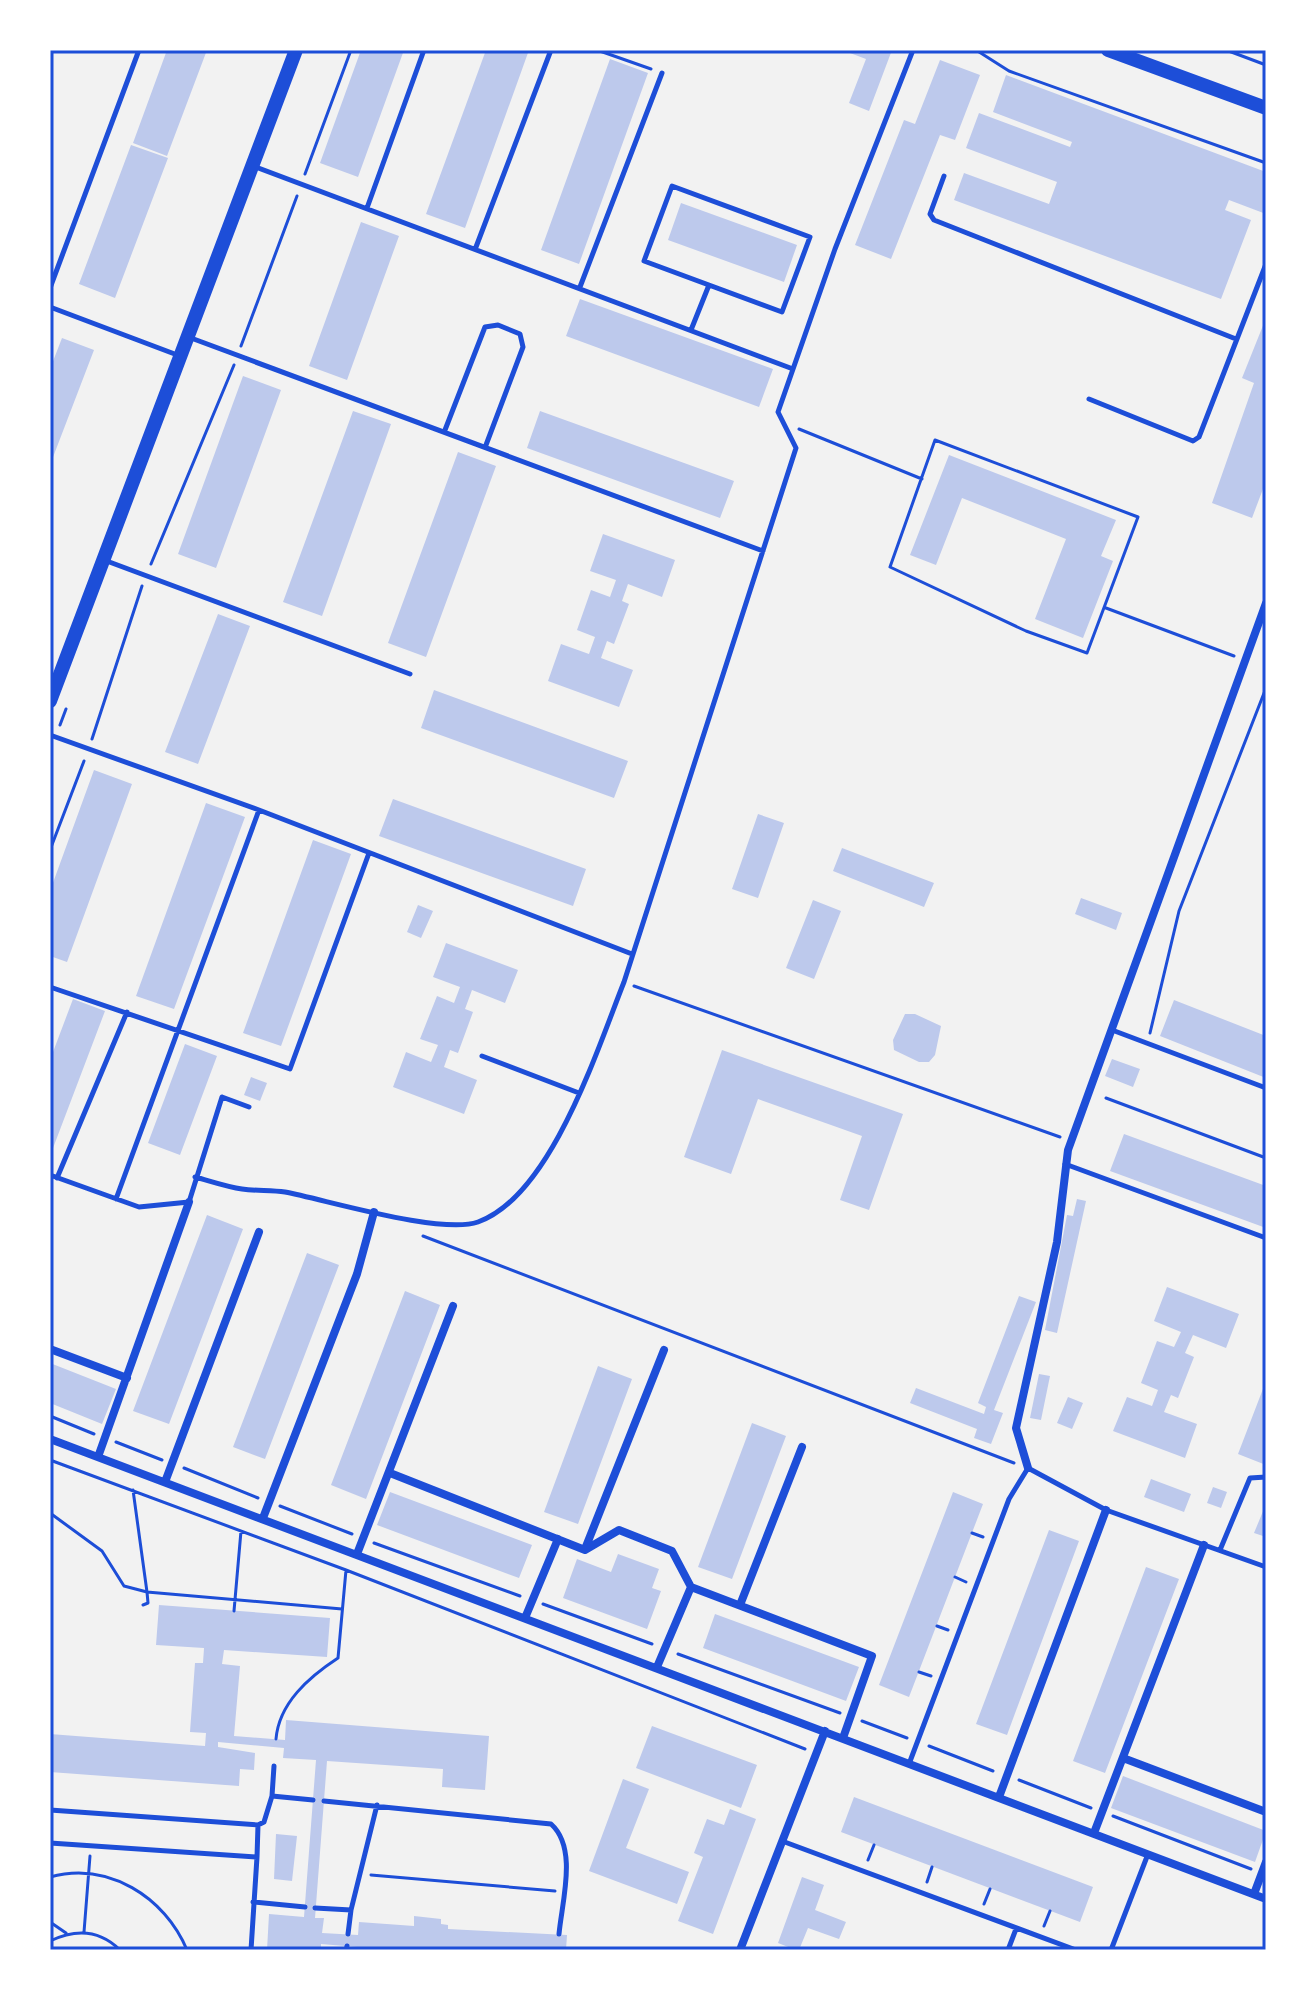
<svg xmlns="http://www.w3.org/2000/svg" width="1316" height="2000" font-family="Mulish,sans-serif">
<rect width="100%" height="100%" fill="#f2f2f2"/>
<path fill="#bdc9ec" d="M167 50H207L167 156 133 143Z
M361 50H404L358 177 320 163Z
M486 50H529L465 228 426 214Z
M842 50H892L869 111 849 103 866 59Z
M610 59 648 73 579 264 541 250Z
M940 60 980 75 955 140 940 135 891 259 855 245 904 120 915 124Z
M1006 75 1266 172V214L1229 200 1225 210 1251 220 1221 299 954 200 964 173 1049 204 1057 182 966 148 979 113 1070 147 1072 142 993 112Z
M131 145 168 158 115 298 79 284Z
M681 203 797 245 784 282 668 240Z
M361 222 399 236 347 380 309 366Z
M580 299 773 369 759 407 566 336Z
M1266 318V481L1252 518 1212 503 1254 383 1242 378Z
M62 338 94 350 50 465V369Z
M243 376 281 390 216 568 178 554Z
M353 411 391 424 322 616 283 602Z
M540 411 734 481 720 518 527 448Z
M458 452 496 466 426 657 388 643Z
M949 455 1116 520 1101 556 1113 561 1083 638 1035 619 1066 539 962 498 936 565 910 555Z
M603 534 675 560 662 597 628 584 622 601 629 604 614 644 607 641 601 658 633 670 619 707 548 681 561 644 589 654 595 637 577 630 591 590 610 597 616 580 590 571Z
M218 614 250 626 198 764 165 752Z
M434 690 628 761 614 798 421 728Z
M94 770 132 784 67 962 50 956V891Z
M393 799 586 869 573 906 379 836Z
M206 803 245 817 174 1009 136 996Z
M758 814 784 823 758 898 732 889Z
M313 840 351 854 281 1046 243 1033Z
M842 848 934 883 924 907 833 871Z
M1081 898 1122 913 1116 930 1075 914Z
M813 900 841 911 814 979 786 968Z
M418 905 433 911 421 938 407 932Z
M446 943 518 970 505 1003 472 990 465 1009 473 1012 458 1053 450 1050 444 1067 477 1080 464 1114 393 1087 406 1052 431 1062 438 1045 420 1039 437 996 454 1003 460 987 433 977Z
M73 999 105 1011 50 1156V1060Z
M1174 1000 1266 1036V1078L1160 1036Z
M905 1014H915L941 1026 935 1055 929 1062H919L894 1050 893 1040Z
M185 1044 217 1056 180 1155 148 1143Z
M722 1050 903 1114 869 1210 840 1200 862 1136 758 1099 731 1174 684 1157Z
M1112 1059 1140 1069 1133 1087 1105 1076Z
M251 1077 267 1083 260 1101 244 1095Z
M1124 1134 1266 1186V1228L1110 1171Z
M1077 1199 1086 1201 1057 1333 1045 1330 1067 1215 1073 1216Z
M207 1215 243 1229 169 1424 133 1411Z
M307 1253 339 1265 265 1459 233 1447Z
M1167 1287 1239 1314 1226 1348 1193 1335 1185 1353 1194 1357 1178 1398 1171 1395 1164 1412 1197 1424 1185 1458 1113 1431 1127 1397 1152 1406 1158 1390 1141 1383 1157 1341 1174 1347 1181 1332 1154 1321Z
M405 1291 440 1305 366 1499 331 1485Z
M1019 1296 1036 1302 994 1410 1003 1413 991 1444 974 1438 977 1429 910 1403 916 1388 984 1414 986 1407 978 1403Z
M50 1363 116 1389 102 1424 50 1403Z
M598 1366 632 1379 578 1524 544 1512Z
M1039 1374 1050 1376 1041 1420 1030 1418Z
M1266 1381V1465L1238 1454Z
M1068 1397 1083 1403 1072 1429 1057 1423Z
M752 1423 786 1436 732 1579 698 1567Z
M1151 1479 1191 1494 1184 1512 1144 1497Z
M1213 1487 1227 1492 1221 1508 1207 1503Z
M390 1492 532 1545 519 1578 377 1525Z
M953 1492 983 1504 909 1697 879 1685Z
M1266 1504V1537L1254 1533Z
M1049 1530 1079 1541 1007 1735 976 1724Z
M618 1554 659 1569 652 1588 661 1591 647 1629 563 1598 577 1559 611 1572Z
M1146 1567 1179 1579 1105 1773 1073 1761Z
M159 1605 330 1618 327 1657 224 1650 222 1664 240 1666 234 1736 285 1740 286 1720 489 1736 485 1790 442 1787 443 1769 327 1761 315 1918H324L322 1933 358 1935 359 1922 414 1926V1916L441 1919V1924L448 1925V1929L567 1935 566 1950H357V1947L321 1944V1950H267L269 1914 304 1917 316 1760 283 1758 284 1748 218 1742V1747L255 1753 254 1770 240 1769 239 1786 50 1772V1734L205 1746 206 1733 190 1732 195 1663H203L204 1648 156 1645Z
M715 1614 859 1667 846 1701 703 1648Z
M652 1726 757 1765 741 1808 636 1768Z
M1123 1776 1266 1831 1255 1862 1111 1808Z
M623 1779 649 1789 626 1848 689 1872 677 1904 589 1871Z
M854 1797 1093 1887 1080 1922 841 1832Z
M730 1809 756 1819 713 1934 678 1921 703 1857 694 1853 707 1819 724 1825Z
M276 1834 297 1836 292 1881 274 1879Z
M802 1877 824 1885 815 1910 846 1922 839 1939 808 1928 799 1950H796L778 1943Z"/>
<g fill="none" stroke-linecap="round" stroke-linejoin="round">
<path stroke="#1d4ed8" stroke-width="3" d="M597 50 651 69
M976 50 1009 71 1266 163
M1226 50 1266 65
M305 174 351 50
M241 346 297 196
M799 429 922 479
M935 440 1138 517 1087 653 1026 631 890 567Z
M151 564 234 365
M1106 608 1234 656
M60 725 66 709
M92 739 142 586
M50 850 84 761
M634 986 1060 1137
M1150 1033 1179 911 1266 688
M1106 1098 1266 1158
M423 1236 1014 1463
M50 1416 94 1434
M116 1442 162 1460
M50 1460 346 1570 805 1749
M184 1468 258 1498
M280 1506 352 1534
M50 1513 102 1551 124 1586 147 1592 133 1490
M972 1533 983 1537
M374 1543 520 1596
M955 1577 966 1582
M543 1604 652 1644
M143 1605 148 1603 147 1592 342 1609
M234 1611 241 1531
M937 1626 948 1630
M678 1654 840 1713
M919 1672 931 1676
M862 1721 907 1738
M276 1739C279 1703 309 1677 338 1658L346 1570
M929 1746 993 1771
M1019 1780 1091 1808
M1113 1816 1251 1869
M868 1860 874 1845
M371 1875 555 1891
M50 1877C108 1861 165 1897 187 1950
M927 1882 932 1867
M984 1904 990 1889
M50 1922 66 1933
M1044 1926 1050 1911
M84 1932 90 1856
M50 1941C75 1929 99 1929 120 1950"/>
<path stroke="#1d4ed8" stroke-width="5" d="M253 166 793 369
M944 176 930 214 934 220 1236 339
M672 186 810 237 782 312 644 261Z
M367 208 424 50
M476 247 551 50
M580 287 662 73
M50 288 139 50
M50 307 180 356
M691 330 709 285
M191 338 763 551
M1089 399 1193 441 1199 437 1266 264
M445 430 485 327 498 325 520 334 523 347 486 445
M104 560 410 674
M50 735 259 810 632 954
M50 987 290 1069 369 853
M1112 1030 1266 1088
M482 1056 579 1093
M1065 1164 1266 1238
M50 1175 139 1207 189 1202 222 1097 249 1107
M195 1177C210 1181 227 1187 242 1189 257 1191 271 1190 285 1192 327 1200 441 1235 478 1222 551 1196 597 1050 624 982L796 448 778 412 835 249 913 50
M57 1178 127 1012
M116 1199 259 810
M1220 1550 1250 1478 1266 1477
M909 1764 1009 1499 1028 1468 1106 1510 1266 1567
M272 1796 313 1800
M324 1801 551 1824C578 1848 562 1901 559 1934
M50 1810 258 1825
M782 1841 1076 1950
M50 1843 257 1857 251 1950
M257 1857 258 1825 264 1822 272 1796 274 1766
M253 1902 305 1907
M315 1908 351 1910 348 1934
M351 1910 377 1805
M346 1950 347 1946
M1008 1950 1016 1929
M1111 1950 1148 1854"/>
<path stroke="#1d4ed8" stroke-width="8" d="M50 1349 127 1378
M50 1439 1266 1899
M98 1457 189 1202
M1028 1468 1016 1428 1057 1242 1068 1150 1266 603
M390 1473 585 1550 619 1530 672 1551 691 1587 872 1656 843 1738
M165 1482 259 1232
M263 1518 357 1274 374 1212
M585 1549 664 1350
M357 1554 453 1306
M740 1605 802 1447
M525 1618 558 1539
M657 1667 691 1587
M1123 1758 1266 1812
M999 1797 1106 1510
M1094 1833 1204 1545
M1254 1894 1266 1862
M740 1950 825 1731"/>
<path stroke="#1d4ed8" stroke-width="14" d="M1108 50 1266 108
M50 701 296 50"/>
</g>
<rect width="1316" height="2000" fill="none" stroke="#ffffff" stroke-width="104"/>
<rect x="52" y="52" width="1212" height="1896" fill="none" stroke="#1d4ed8" stroke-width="3"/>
</svg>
